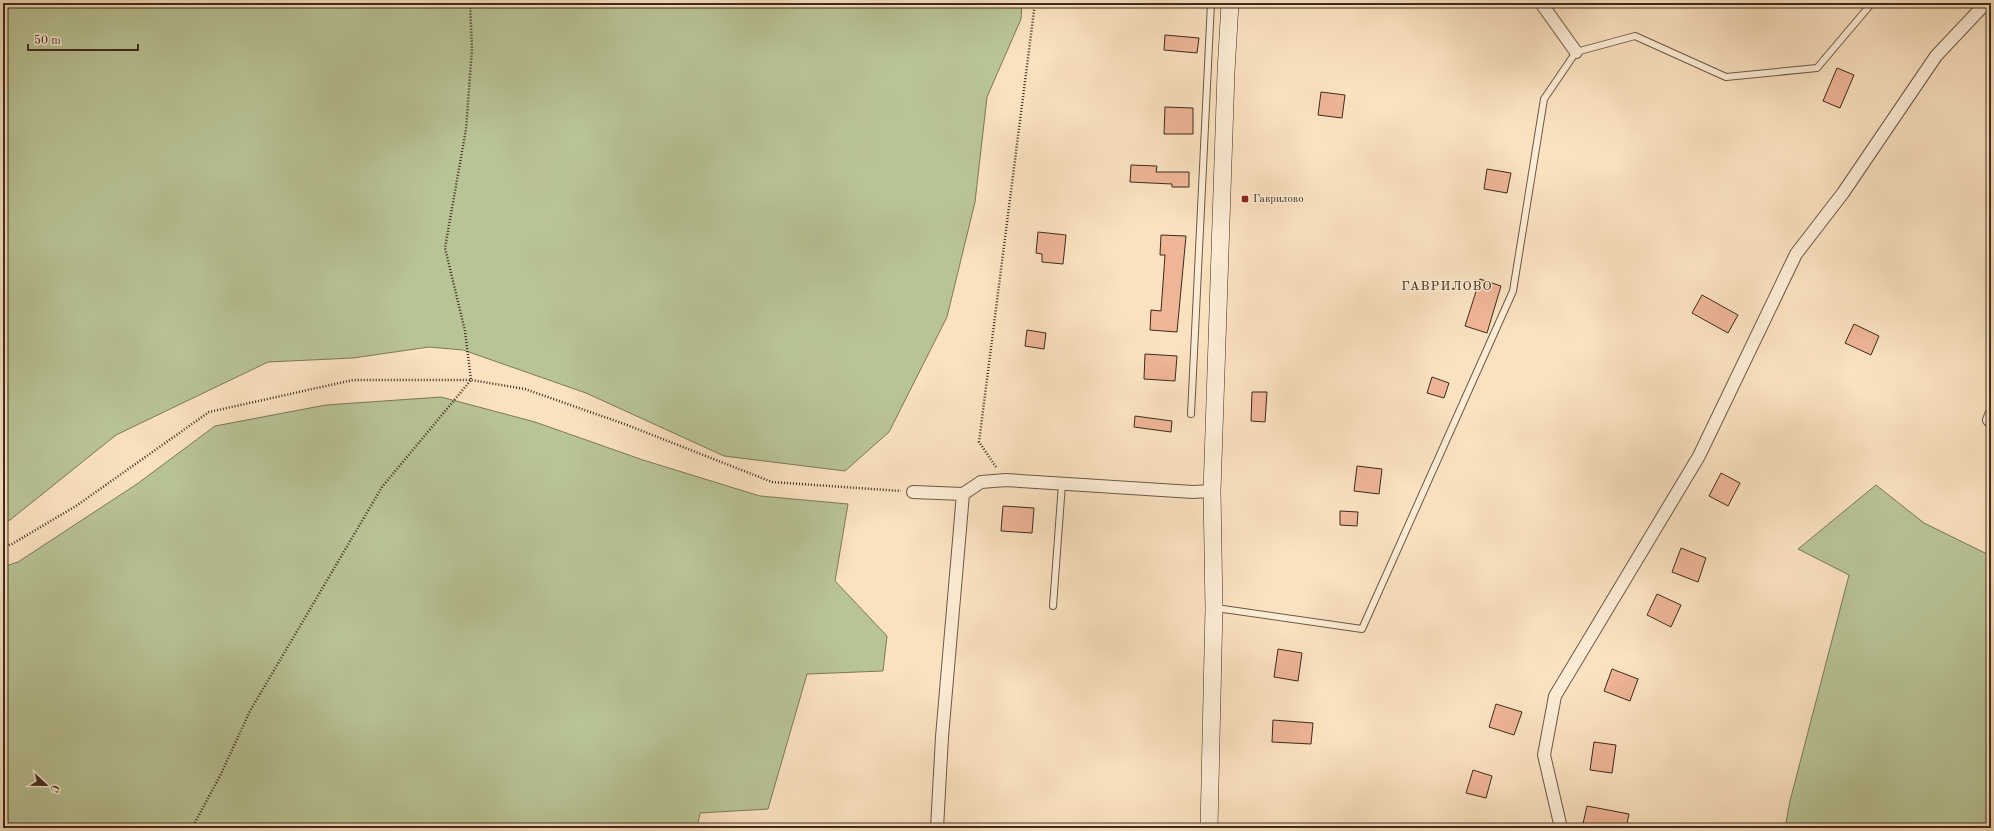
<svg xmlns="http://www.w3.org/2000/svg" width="1994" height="831" font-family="'Old Standard TT',serif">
<rect width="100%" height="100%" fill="#fae1bf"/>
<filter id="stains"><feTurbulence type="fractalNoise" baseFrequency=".005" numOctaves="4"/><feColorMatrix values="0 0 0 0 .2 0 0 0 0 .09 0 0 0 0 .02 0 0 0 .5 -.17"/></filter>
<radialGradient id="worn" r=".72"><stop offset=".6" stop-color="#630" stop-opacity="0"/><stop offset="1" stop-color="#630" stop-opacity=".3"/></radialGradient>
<path fill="#b9c496" stroke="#7b785a" d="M3 3H1022L1021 19 987 97 975 202 947 317 889 432 845 471 724 456 586 393 463 350 429 347 353 358 268 362 116 435 10 520 3 522Z
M441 397 535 422 643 460 760 496 848 504 835 581 887 636 883 671 807 674 768 809 700 813 697 828H3V567L18 562 137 484 215 426 326 405Z
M1876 485 1924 523 1991 556V828H1785L1790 801 1849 575 1798 549Z"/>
<path fill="#eeb597" stroke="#3d2b1d" d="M1165 35 1199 38 1197 53 1164 50Z
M1837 68 1854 75 1840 108 1823 101Z
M1321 92 1345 95 1342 118 1318 115Z
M1165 107 1193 108V134H1164Z
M1131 165 1157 166 1156 172H1189V187H1172V184L1130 182Z
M1487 169 1511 173 1507 193 1484 189Z
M1038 232 1066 235 1063 264 1042 262V254L1036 253Z
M1161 235 1186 236 1177 332 1150 330 1151 310 1161 311 1165 255H1160Z
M1480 279 1501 286 1487 333 1465 326Z
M1702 295 1738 315 1728 333 1692 313Z
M1854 324 1879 336 1871 355 1845 343Z
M1027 330 1046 333 1044 349 1025 346Z
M1145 354 1177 356 1175 381 1144 379Z
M1432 377 1449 383 1444 398 1427 393Z
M1252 392H1267L1265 422 1251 421Z
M1135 416 1172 421 1171 432 1134 427Z
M1357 466 1382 469 1379 494 1354 491Z
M1721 473 1740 483 1728 506 1709 496Z
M1003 506 1034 508 1032 533 1001 531Z
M1340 511 1358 512 1357 526 1340 525Z
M1681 548 1706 558 1698 582 1672 572Z
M1657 594 1681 605 1671 627 1647 615Z
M1278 649 1302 653 1298 681 1274 677Z
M1612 669 1638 679 1630 701 1604 691Z
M1496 704 1522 712 1514 735 1489 727Z
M1273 720 1313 723 1311 744 1272 742Z
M1594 742 1616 745 1612 773 1590 770Z
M1473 770 1492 776 1486 798 1466 793Z
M1587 806 1629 814 1626 828H1582Z"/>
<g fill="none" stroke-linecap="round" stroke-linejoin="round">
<g stroke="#6c5846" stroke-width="8">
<path id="lane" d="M1191 414 1211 3
M1053 606 1062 484
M1216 608 1362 629 1513 291 1544 99 1576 52 1635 36 1726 77 1817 68 1872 3"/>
</g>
<g stroke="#6c5846" stroke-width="14">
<path id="street" d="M1541 3 1576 52
M1989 420 1991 415
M913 492 963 494 981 482 1006 480 1193 492 1212 491
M937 828 942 737 963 494
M1561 828 1544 755 1555 696 1699 456 1796 254 1843 193 1936 56 1986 3"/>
</g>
<g stroke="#3d2b1d" stroke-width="18">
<path id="secondary" d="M1209 828 1214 608 1212 491 1226 72 1230 3"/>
</g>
<path stroke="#3d2b1d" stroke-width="2.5" stroke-dasharray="1 2" stroke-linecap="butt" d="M996 467 979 442 1035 3
M3 547 12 544 76 506 209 412 353 380H471L525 389 627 425 772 482 901 491
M192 828 220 776 250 711 382 487 471 380 465 331 445 248 466 129 472 49 470 3"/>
<use href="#lane" stroke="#fcecd5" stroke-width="6"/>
<use href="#street" stroke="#fcecd5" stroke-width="12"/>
<use href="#secondary" stroke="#fcecd5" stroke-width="17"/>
</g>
<rect fill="#8f2418" stroke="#fcecd5" stroke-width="1.5" x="1241" y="195" width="8" height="8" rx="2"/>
<g text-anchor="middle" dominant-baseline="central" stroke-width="3" stroke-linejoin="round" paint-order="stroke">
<g font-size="11" fill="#3d2b1d" stroke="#fcecd5" text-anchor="start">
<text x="1253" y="199">Гаврилово</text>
</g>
<g font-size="13" letter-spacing="1" fill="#3d2b1d" stroke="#fcecd5">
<text x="1447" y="286">ГАВРИЛОВО</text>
</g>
</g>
<rect width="1994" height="831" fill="none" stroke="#fae1bf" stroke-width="16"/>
<rect x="4" y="4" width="1986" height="823" fill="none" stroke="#3d2b1d" stroke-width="2"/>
<rect x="8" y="8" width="1978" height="815" fill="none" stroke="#3d2b1d"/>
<g transform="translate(46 785) rotate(112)" stroke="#fcecd5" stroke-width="3" paint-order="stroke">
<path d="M0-3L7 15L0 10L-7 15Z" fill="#3d2b1d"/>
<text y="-6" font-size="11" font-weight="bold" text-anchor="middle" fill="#3d2b1d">С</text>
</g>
<path d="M28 44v6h110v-6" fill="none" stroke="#3d2b1d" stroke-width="2"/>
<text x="34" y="44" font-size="12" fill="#3d2b1d" stroke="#fcecd5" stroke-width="3" paint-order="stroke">50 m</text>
<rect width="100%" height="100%" filter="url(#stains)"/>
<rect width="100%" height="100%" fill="url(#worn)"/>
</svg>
